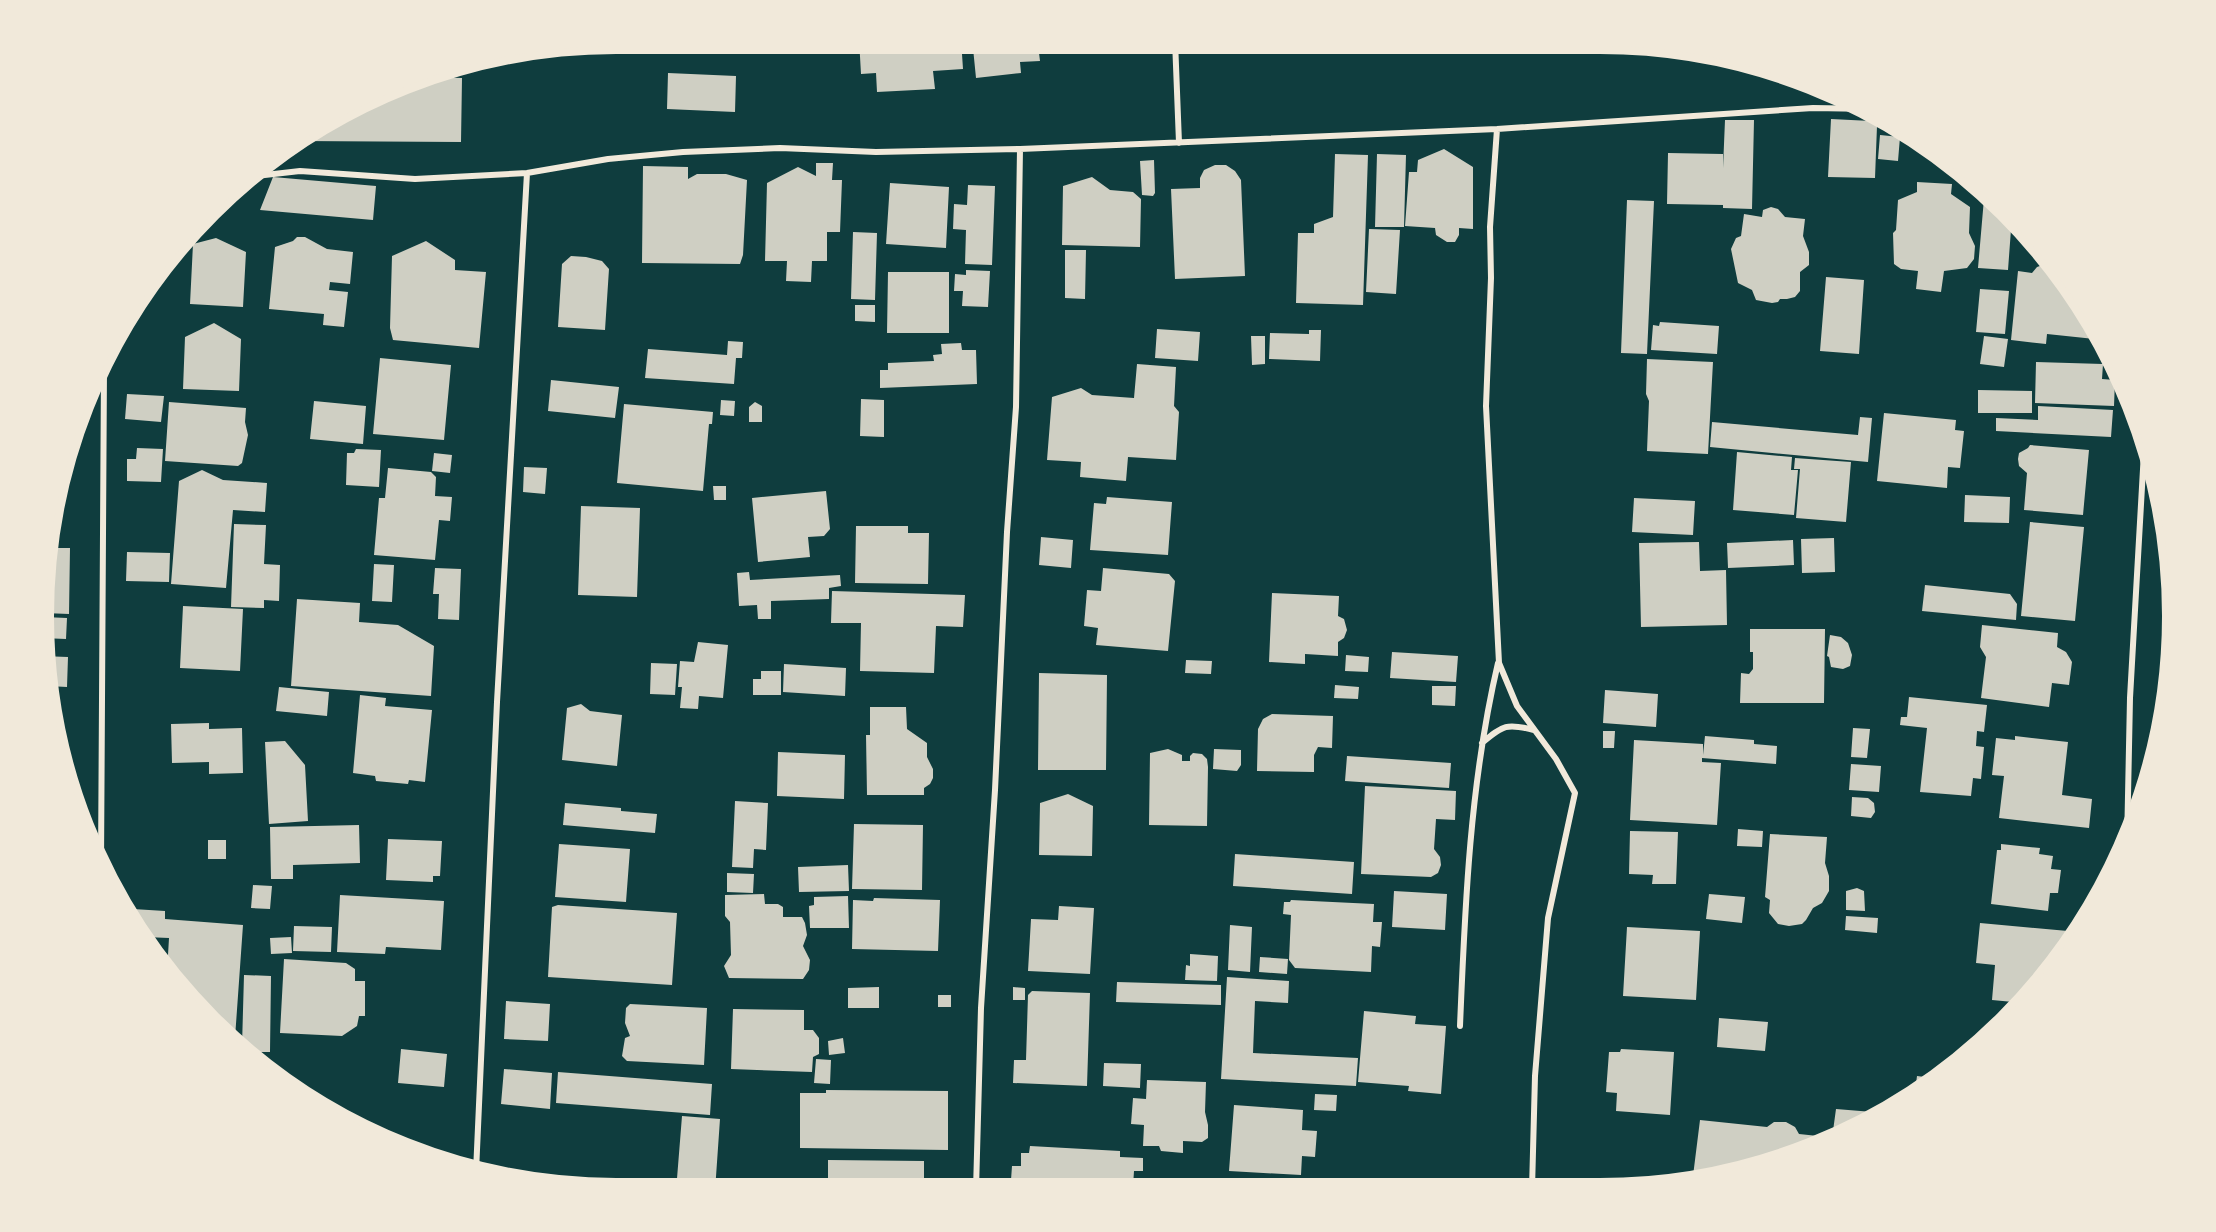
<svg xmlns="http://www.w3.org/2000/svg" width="2216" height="1232" font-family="'Source Serif 4',serif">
<rect width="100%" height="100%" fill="#0f3d3e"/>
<path fill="#cfcfc3" d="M859 39H961L963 69 933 71 935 89 877 92 876 73 861 74Z
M965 39 1087 40V41L1038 45 1040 61 1020 62 1021 73 976 78 973 48 966 49Z
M668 73 736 76 735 112 667 109Z
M416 77 462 78 461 142 298 141Z
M1831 119 1871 121 1877 126 1875 178 1828 177Z
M1725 120H1754L1752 209 1723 208V205L1667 204 1668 153 1723 154V168Z
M1880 135 1900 137 1898 161 1878 159Z
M1444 149 1473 167V229L1459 228V235L1455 242H1447L1436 235 1435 228 1405 226 1409 172H1417L1418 160Z
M1335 154 1368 155 1363 305 1296 303 1298 233H1314V224L1333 217Z
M1377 154 1406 155 1404 227H1375Z
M1154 160 1155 193 1153 196 1142 195 1140 161Z
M816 163H833L832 180H842L840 232H827V261H812L811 282 786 281 787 261H765L767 183 798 167 816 176Z
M1215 165H1226L1235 171 1241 180 1245 276 1175 279 1171 189 1200 188V178L1204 170Z
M643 166 688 167V179L697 174H726L747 180 743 255 740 264 642 263Z
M273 177 376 186 373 220 260 210Z
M1092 177 1110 190 1133 192 1141 199 1140 247 1062 245 1063 186Z
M1917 182 1952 184 1951 194 1970 207 1969 233 1975 246 1974 259 1967 268 1944 271 1941 292 1916 289 1918 271 1901 269 1894 264 1893 233 1896 230 1898 200 1917 192Z
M890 183 949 187 946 248 886 244Z
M968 185 995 186 992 265 965 264 966 230 953 229 954 204 967 205Z
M1985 187 2012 216 2008 270 1978 268Z
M1627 200 1654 201 1647 354 1621 353Z
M1771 207 1778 209 1785 217 1805 219 1803 236 1809 252V265L1800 272V291L1795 297 1787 299H1780L1778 302 1772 303 1756 300 1752 290 1738 283 1731 249 1736 238 1741 236 1744 214 1762 217 1763 210Z
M1369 229 1400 230 1396 294 1366 292Z
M853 232 877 233 875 300 851 299Z
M297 237H305L327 249 353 252 350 284 330 282 329 290 348 292 344 327 323 325 324 314 269 309 275 247 293 241Z
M216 238 246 252 243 307 190 304 193 244Z
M426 241 455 260V270L486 272 479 348 393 340 390 328 392 256Z
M1065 250H1086L1085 299 1065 298Z
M571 256 586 257 602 261 609 269 605 330 558 327 562 264Z
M2054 261 2058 265 2104 340 2047 334 2046 344 2011 340 2018 271 2032 273 2037 267Z
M966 270 990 271 988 307 962 306 963 291H954L955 274 966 275Z
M888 272H949V333H887Z
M1826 277 1864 280 1859 354 1820 351Z
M1980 289 2009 291 2005 334 1976 332Z
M855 305H875V322L855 321Z
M1660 322 1719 326 1717 354 1651 350 1653 325 1659 326Z
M214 323 241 339 239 391 183 389 185 337Z
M1157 329 1200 332 1198 361 1155 358Z
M1309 330H1321L1320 361 1269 359 1270 333 1309 334Z
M1251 336H1265V364L1252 365Z
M1984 336 2008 339 2004 367 1980 364Z
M728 341 743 342 742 358H736L734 384 645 378 648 349 727 355Z
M961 343 962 350H976L977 384 880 388V370H888V363L934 361 933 355 942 354 941 344Z
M380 358 451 365 444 440 373 434Z
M1647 359 1713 362 1708 454 1647 451 1649 401 1646 394Z
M2036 362 2103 364 2102 379 2115 380 2114 406 2035 403Z
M1137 364 1176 367 1174 406 1179 412 1176 460 1128 457 1126 481 1080 477 1081 462 1047 460 1052 397 1081 388 1092 395 1134 398Z
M551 380 619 387 615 418 548 411Z
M1978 390 2032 391V413H1978Z
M127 394 164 396 161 422 125 419Z
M861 399 884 400V437L860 436Z
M721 400 735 401 734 416 720 415Z
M314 401 366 406 363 444 310 439Z
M169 402 246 408 245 422 248 435 242 463 238 466 165 461Z
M755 402 762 406V422H749V407Z
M624 404 713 412 712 424H709L703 491 617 483Z
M2038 406 2113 410 2111 437 1996 431V418L2038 420Z
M1884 413 1956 420 1955 430 1964 431 1960 468 1948 467 1947 488 1877 481Z
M1860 417 1872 418 1868 462 1710 447 1712 422 1858 435Z
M2030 445 2089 450 2083 515 2024 510 2027 473 2019 466 2018 459 2019 453 2028 448Z
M137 448 163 449 161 482 127 481V459H136Z
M67 449H71L70 476 58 475 59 466Z
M356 449 381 450 379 487 346 485 347 453H354Z
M1737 452 1792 457 1791 470H1798L1794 515 1733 510Z
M434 453 452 455 450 473 432 471Z
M1795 458 1851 462 1846 522 1796 518 1800 469H1794Z
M524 467 547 468 545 494 523 492Z
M388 468 431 472 436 477 435 496 452 497 450 521 439 520 435 560 374 555 379 498H385Z
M202 470 223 480 267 483 265 512 233 510 226 588 171 584 179 481Z
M713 486H726V500H714Z
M826 491 830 529 824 536 808 537 810 557 758 562 752 498Z
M1965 495 2010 497 2009 523 1964 522Z
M1107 497 1172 502 1168 555 1090 550 1094 503 1106 504Z
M1634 498 1695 501 1693 535 1632 532Z
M581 506 640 508 637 597 578 595Z
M2030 522 2084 527 2075 621 2021 616Z
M234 524 266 525 264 564 280 565 279 601 264 600V608L231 607Z
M856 526H908V533H929L928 584 855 583Z
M1041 537 1073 540 1071 568 1039 565Z
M1834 538 1835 572 1802 573 1801 539Z
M1793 540 1794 565 1728 568 1727 543Z
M1699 542 1700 571 1726 570 1727 625 1641 627 1639 543Z
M51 548H70L69 614 44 613Z
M127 552 170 553 169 582 126 581Z
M374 564 394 565 392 602 372 601Z
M435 568 461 569 459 620 438 619 439 594H433Z
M1103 568 1169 574 1175 581 1168 651 1096 645 1098 628 1084 626 1087 590 1101 591Z
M749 572 750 580 840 575 841 586 829 588V599L771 601V619H758L757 605 739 606 737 573Z
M1925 585 2010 594 2017 604 2016 620 1922 611Z
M832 591 965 595 963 627 936 626 934 673 860 671 861 623H831Z
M1272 593 1339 596 1338 616 1344 619 1347 630 1344 638 1338 642V656L1305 654V664L1269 662Z
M297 599 360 603 359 622 398 625 434 646 431 696 291 686Z
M183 606 243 609 240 671 180 668Z
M2169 612H2175L2174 635H2167Z
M44 617 67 618 66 639 42 638Z
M1982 625 2058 633 2057 647 2066 652 2072 662 2069 685 2052 683 2049 707 1981 698 1986 657 1980 647Z
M1750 629H1825L1824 703H1740L1741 673 1749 674 1753 669V652H1750Z
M1830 635 1841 637 1848 643 1852 655 1850 666 1843 669 1831 667 1829 657 1827 656Z
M698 642 728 645 723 698 699 696 698 709 680 708 682 687H678L680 661 694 662Z
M1392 652 1458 656 1456 682 1390 678Z
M1346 655 1369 657 1368 672 1345 671Z
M41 656 68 657 67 687 48 686Z
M1186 660 1212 661 1211 674 1185 673Z
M651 663 677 664 675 695 650 694Z
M784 664 846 668 845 696 783 692Z
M761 671H781V695H753V679H761Z
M1039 673 1107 675 1106 770H1038Z
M1335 685 1359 687 1358 699 1334 698Z
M1432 686H1456L1455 706 1432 705Z
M279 687 329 692 327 716 276 711Z
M1605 690 1658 694 1656 727 1603 723Z
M360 695 386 698 385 706 432 710 425 782 409 780 408 784 376 781 375 776 353 773Z
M1909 697 1987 705 1984 732 1977 731 1976 746 1984 747 1981 779 1973 778 1971 796 1920 792 1927 728 1900 725 1901 717H1907Z
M581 704 590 711 622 715 617 766 562 760 567 708Z
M870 707H906L907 729 927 743V757L933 769V778L930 784 924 788V795H867L866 735H870Z
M1272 714 1333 716 1332 748 1318 747 1314 755V772L1257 771 1258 729 1263 719Z
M209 723V729L242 728 243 773 209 774V762L172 763 171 724Z
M1853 728 1870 729 1867 758 1851 757Z
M1603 731H1615L1614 748H1603Z
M1705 736 1754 740V744L1777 746 1776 764 1702 758V762L1721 763 1717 825 1630 820 1634 740 1703 744V755Z
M2015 736 2068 742 2062 795 2092 799 2089 828 1999 818 2004 776 1992 775 1996 738 2015 740Z
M285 741 305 765 308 821 269 824 265 742Z
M1168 749 1182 755V761H1190V756L1193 753 1202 754 1207 759 1208 767 1207 826 1149 825 1150 753Z
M1214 749 1241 750V765L1237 771 1213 769Z
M778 752 845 755 844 799 777 796Z
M1347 756 1451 763 1449 788 1345 781Z
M1851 764 1881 766 1879 792 1849 790Z
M1365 786 1456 791 1455 820 1436 819 1434 849 1440 857 1441 865 1438 873 1431 877 1361 874Z
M1068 794 1093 806 1092 856 1039 855 1040 803Z
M1852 797 1868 798 1874 803 1875 812 1871 818 1851 816Z
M735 801 768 803 766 850 754 849 753 868 732 867Z
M565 803 621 808V811L657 814 655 833 563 825Z
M854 824 923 825 922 890 852 889Z
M359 825 360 863 293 865V879H271L270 827Z
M1738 829 1763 831 1762 847 1737 846Z
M1630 831 1678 832 1676 884H1652L1653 875 1629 874Z
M1770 834 1827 837 1825 863 1829 876V891L1822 903 1813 908 1806 920 1802 924 1789 926 1778 924 1769 913 1770 900 1765 897Z
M388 839 442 841 440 876H433V882L386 880Z
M208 840H226V859H208Z
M559 844 630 849 626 902 555 897Z
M2001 844 2040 848 2039 854 2053 856 2051 869 2061 870 2058 893H2050L2048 911 1991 904 1997 850H2001Z
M1235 854 1354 862 1352 894 1233 886Z
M848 865 849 891 799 892 798 867Z
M727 873 754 874 753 893 727 892Z
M253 885 272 886 270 909 251 908Z
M1857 888 1864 891 1865 911 1846 910V891Z
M1394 891 1447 894 1445 930 1392 927Z
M764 894 765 904H778L783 907V917H802L805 923 807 935 803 946 810 960 809 970 803 979 729 978 724 966 731 955 730 922 725 916V895Z
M1709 894 1745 897 1742 923 1706 919Z
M340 895 444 901 441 950 386 947 385 954 337 952Z
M848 896 849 928H810L809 906 814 905V897Z
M874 898 940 900 938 951 852 949 853 900 873 901Z
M1291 900 1374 904 1373 922H1382L1380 947 1372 946 1371 972 1295 968 1289 960 1291 915 1283 914 1284 902H1290Z
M558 905 677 913 672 985 548 977 552 907Z
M1059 906 1094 908 1090 974 1028 971 1031 919 1058 920Z
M133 909 165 911V919L243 925 235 1038 232 1037 182 996 167 972 169 938 145 937 133 917Z
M1846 916 1878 918 1877 933 1845 930Z
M1980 923 2079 932 2024 1003 1992 1000 1995 965 1976 963Z
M1230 925 1252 927 1250 972 1228 970Z
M294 926 332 927 331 952 293 951Z
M1627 927 1700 931 1696 1000 1623 996Z
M291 937 292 953 271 954 270 938Z
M1190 954 1218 956 1217 981 1185 980 1186 965 1190 966Z
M1260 957 1288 959 1287 974 1259 972Z
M284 959 346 963 355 969V981H365V1016H359L357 1026 342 1036 280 1033Z
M244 975 271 976 270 1052H250L242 1046Z
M1227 977 1289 981 1288 1003 1255 1001 1253 1053 1358 1058 1356 1086 1221 1079Z
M1117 982 1221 985V1005L1116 1002Z
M879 987V1008H848V988Z
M1013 987 1025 988V1000H1013Z
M1032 991 1090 993 1087 1086 1013 1083 1014 1060H1026L1028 995Z
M938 995H951V1007H938Z
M506 1001 550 1004 548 1041 504 1039Z
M630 1004 707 1008 704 1065 627 1061 622 1056 625 1038 630 1036 625 1023 626 1008Z
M733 1009 804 1010V1030H813L819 1038V1054L813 1057 812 1072 731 1069Z
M1364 1011 1416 1016 1415 1024 1446 1026 1441 1094 1408 1091 1409 1086 1358 1082Z
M1719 1018 1768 1022 1765 1051 1717 1047Z
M843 1038 845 1053 829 1055 828 1041Z
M401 1049 447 1054 444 1087 398 1083Z
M1621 1049 1674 1052 1670 1115 1616 1111 1617 1093 1606 1092 1609 1052H1620Z
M816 1059 831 1060 830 1084 814 1083Z
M1104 1063 1141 1064 1140 1088 1103 1086Z
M504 1069 552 1073 550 1109 501 1104Z
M558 1072 712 1084 710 1115 556 1103Z
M1917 1076 1941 1079 1914 1099Z
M1147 1080 1206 1082 1205 1112 1208 1125V1138L1202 1142 1183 1141V1153L1161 1151 1159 1146H1143L1144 1125 1131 1124 1133 1098 1146 1099Z
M826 1090 948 1091V1150L800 1148V1093H826Z
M1315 1094 1337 1095 1336 1111 1314 1110Z
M1234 1105 1303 1110 1302 1130 1317 1131 1315 1157 1302 1156 1301 1175 1229 1171Z
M1836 1109 1885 1113 1846 1133 1833 1131Z
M682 1116 720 1119 715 1191H676Z
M1700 1120 1767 1127 1774 1122H1786L1795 1127 1799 1134 1818 1136 1817 1147 1786 1162 1692 1184Z
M1030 1146 1120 1151V1157L1143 1158V1171H1134L1133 1186 1011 1180 1012 1166H1021V1153H1029Z
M828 1160 924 1161V1191H828Z"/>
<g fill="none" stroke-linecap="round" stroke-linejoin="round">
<path stroke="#f1e9da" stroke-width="6" d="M1175 40 1179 143
M1497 129 1490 227 1491 278 1486 406 1499 663 1517 706 1556 759 1575 793 1548 918 1535 1076 1532 1189
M247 177 300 171 415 179 527 173 608 159 683 152 780 148 876 152 1020 149 1497 129 1813 108 1872 109
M1482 743C1503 725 1507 723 1534 730
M2127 845 2130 698 2145 434
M101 865 104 368
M1460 1026C1465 904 1470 782 1498 663
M476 1172 497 702 527 173
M976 1190 981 1008 995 790 1007 532 1016 407 1020 149"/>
</g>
<path d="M0 0H2216V1232H0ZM616 50H1600A566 566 0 0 1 2166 616V616A566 566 0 0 1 1600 1182H616A566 566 0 0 1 50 616V616A566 566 0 0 1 616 50Z" fill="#f1e9da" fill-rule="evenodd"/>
<path fill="none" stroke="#f1e9da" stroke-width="8" d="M616 50H1600A566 566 0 0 1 2166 616V616A566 566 0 0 1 1600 1182H616A566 566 0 0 1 50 616V616A566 566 0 0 1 616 50Z"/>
</svg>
